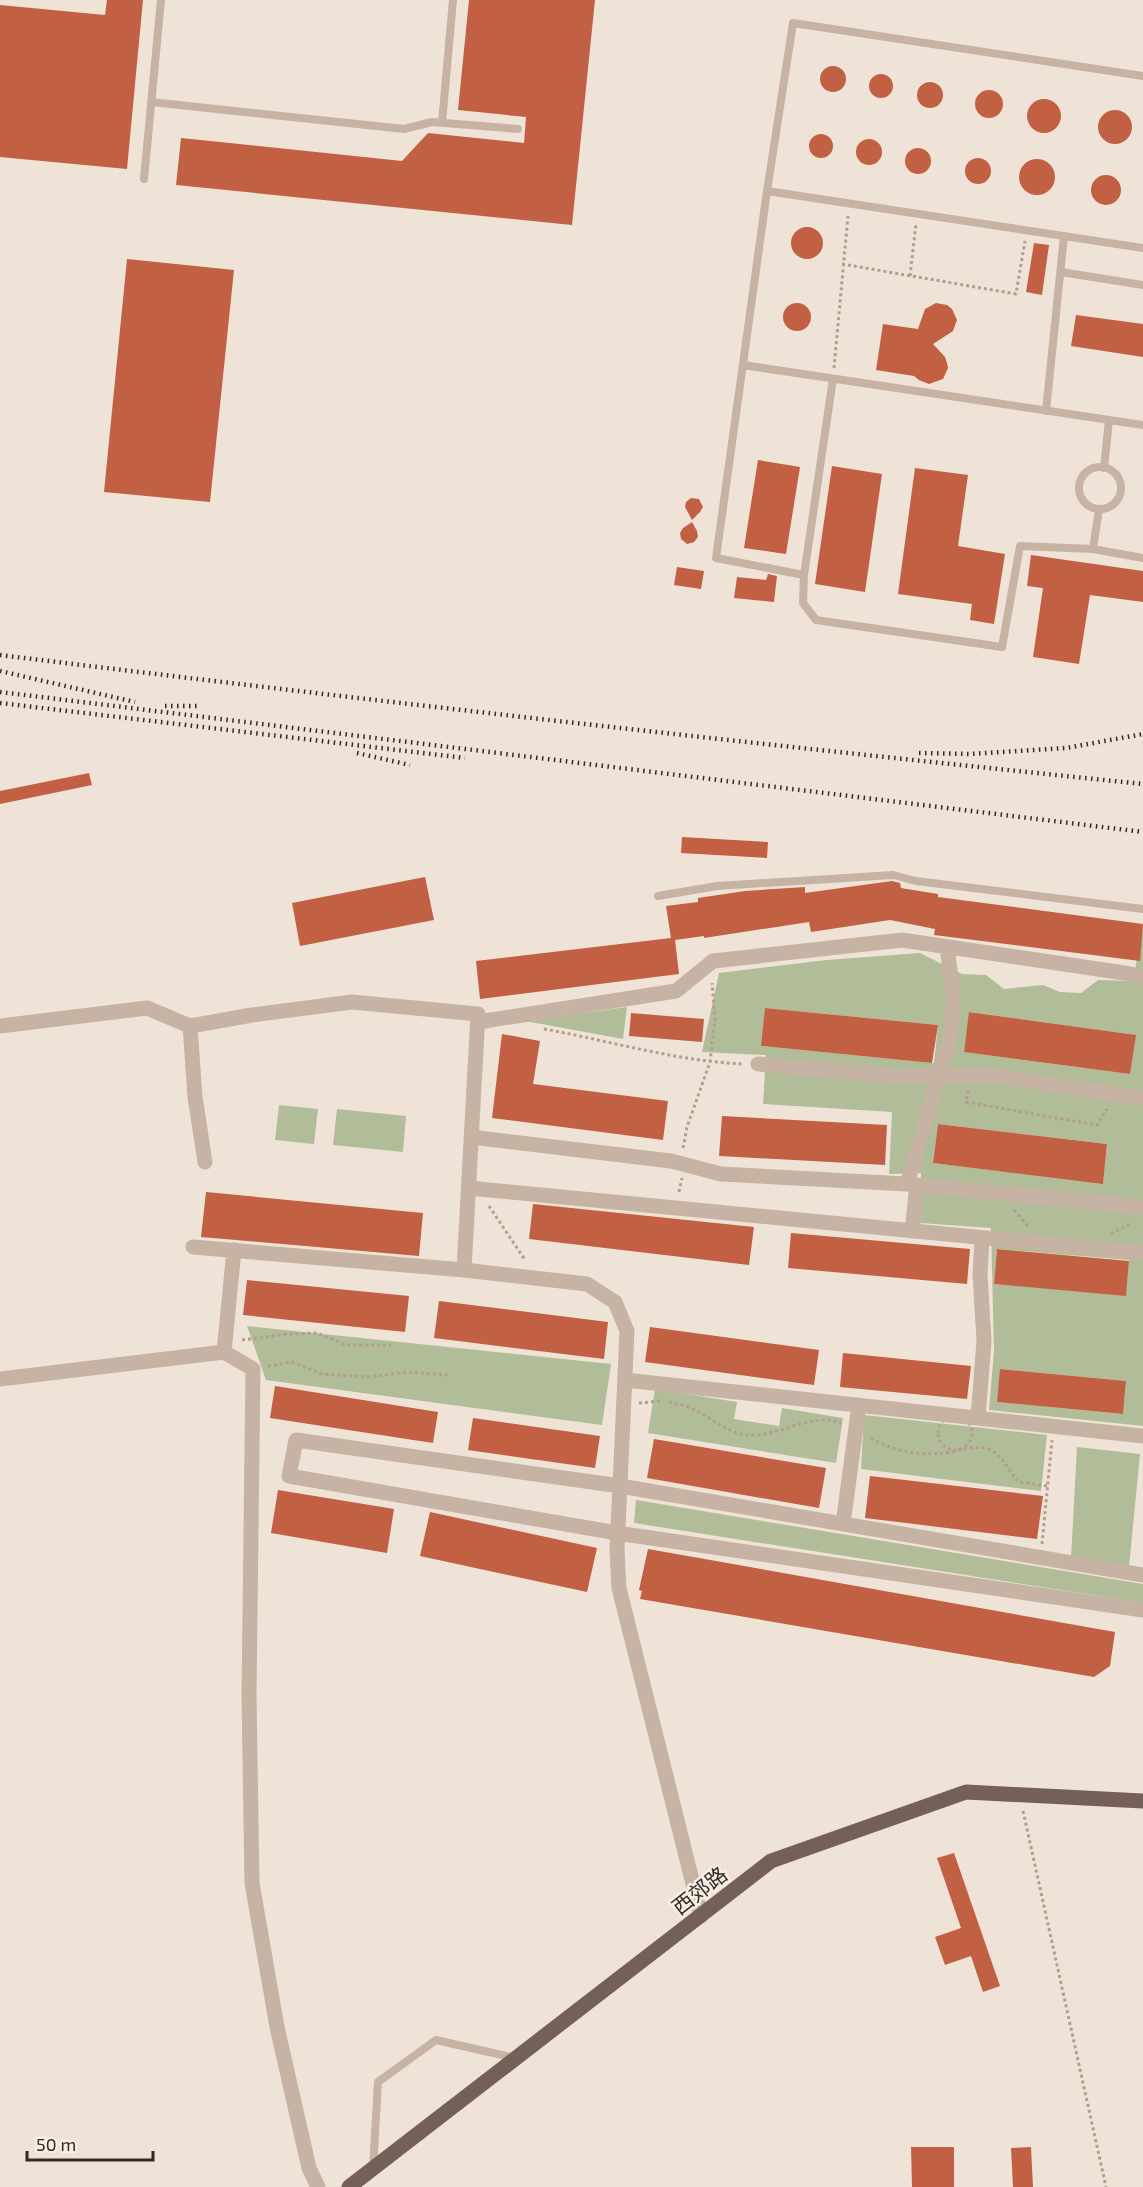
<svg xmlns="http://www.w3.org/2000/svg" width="1143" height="2187" font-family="'Exo 2','Noto Sans SC',sans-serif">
<rect width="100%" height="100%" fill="#efe3d7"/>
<path fill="#b1bd98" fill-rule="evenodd" d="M1143 925V1426L989 1410 994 1351 991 1228 920 1223 921 1173 889 1174 892 1112 763 1104 766 1055 702 1052 719 973 827 960 920 953 962 974 986 975 1004 989 1043 985 1060 992 1081 993 1098 980 1133 981ZM765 1008 938 1025 934 1063 762 1046ZM970 1012 1135 1035 1130 1074 964 1052ZM938 1124 1107 1144 1103 1183 933 1163ZM997 1249 1129 1260 1126 1295 994 1284ZM1001 1369 1126 1381 1123 1414 997 1402Z
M627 1007 623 1039 525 1021Z
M279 1105 318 1109 314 1144 275 1140Z
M337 1109 406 1116 403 1152 333 1145Z
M247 1326 611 1364 602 1425 266 1380Z
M655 1389 737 1402 734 1419 779 1426 782 1408 843 1418 836 1463 648 1433Z
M864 1415 1047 1435 1041 1491 861 1469Z
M1077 1447 1140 1454 1129 1567 1071 1558Z
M636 1500 1143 1584V1603L634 1523Z"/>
<path fill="#c16043" d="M107 0H143L127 169 0 157V5L105 15Z
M469 0H595L572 225 176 185 181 138 402 161 428 133 524 143 526 117 458 110Z
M820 79a13 13 0 1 1 26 0a13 13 0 1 1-26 0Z
M869 86a12 12 0 1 1 24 0a12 12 0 1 1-24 0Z
M917 95a13 13 0 1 1 26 0a13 13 0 1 1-26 0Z
M975 104a14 14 0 1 1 28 0a14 14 0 1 1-28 0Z
M1027 116a17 17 0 1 1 34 0a17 17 0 1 1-34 0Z
M1098 127a17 17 0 1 1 34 0a17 17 0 1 1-34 0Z
M809 146a12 12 0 1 1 24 0a12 12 0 1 1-24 0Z
M856 152a13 13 0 1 1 26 0a13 13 0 1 1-26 0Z
M905 161a13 13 0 1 1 26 0a13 13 0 1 1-26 0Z
M965 171a13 13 0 1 1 26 0a13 13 0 1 1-26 0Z
M1019 177a18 18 0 1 1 36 0a18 18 0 1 1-36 0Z
M1091 190a15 15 0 1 1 30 0a15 15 0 1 1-30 0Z
M791 243a16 16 0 1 1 32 0a16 16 0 1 1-32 0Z
M1034 243 1049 245 1042 295 1026 292Z
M127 259 234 270 210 502 104 492Z
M936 303 947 305 952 309 957 320 953 331 933 344 945 357 947 363 948 368 943 379 929 384 919 380 914 376 876 370 883 324 918 329 925 309Z
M783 317a14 14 0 1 1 28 0a14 14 0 1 1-28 0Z
M1076 315 1143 324V357L1071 346Z
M758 460 800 467 786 554 744 548Z
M832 466 882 474 865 592 815 584Z
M915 468 968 475 958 546 1005 554 994 624 970 620 972 604 898 594Z
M691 498 699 499 703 507 700 512 692 520 685 507 686 502Z
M692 522 697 531 698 537 694 542 687 544 681 539 680 533 683 528Z
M1031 555 1143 571V602L1090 595 1079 664 1033 657 1043 588 1027 586Z
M677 567 704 571 701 589 674 585Z
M768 574 777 576 774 602 734 598 737 577 766 580Z
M89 773 92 785 0 804V791Z
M682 837 768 842 767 858 681 853Z
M425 877 434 920 300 946 292 903Z
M892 881 900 883 901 888 938 894V897L1143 924 1140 961 934 935 935 929 890 920 811 932 809 922 704 938V936L675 940 679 974 480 999 476 961 671 938 666 906 698 902V898L745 891 805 887V893Z
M765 1008 938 1025 932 1063 761 1046Z
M969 1012 1136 1035 1130 1074 964 1052Z
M631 1013 704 1019 702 1042 629 1036Z
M502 1034 540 1041 533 1084 668 1101 663 1140 492 1118Z
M722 1116 887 1125 885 1165 719 1156Z
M938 1124 1107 1144 1103 1184 933 1163Z
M206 1192 423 1213 419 1256 201 1237Z
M533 1204 754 1227 749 1265 529 1239Z
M791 1233 970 1249 967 1284 788 1268Z
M997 1249 1129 1261 1126 1296 994 1284Z
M247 1280 409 1296 405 1332 243 1315Z
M439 1301 608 1322 604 1359 434 1338Z
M650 1327 819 1350 814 1385 645 1362Z
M843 1353 971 1366 967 1399 840 1387Z
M1000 1369 1126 1381 1123 1414 997 1402Z
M275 1386 438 1412 433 1443 270 1418Z
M473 1418 600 1436 595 1468 468 1450Z
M654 1439 826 1468 819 1508 647 1478Z
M870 1476 1043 1496 1037 1539 865 1518Z
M278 1490 394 1509 387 1553 271 1533Z
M430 1512 597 1548 587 1592 420 1556Z
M648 1549 1115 1632 1110 1666 1094 1677 640 1599 642 1591 639 1590Z
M954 1853 1000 1986 983 1992 971 1956 945 1965 935 1937 961 1928 937 1858Z
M911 2147H954V2187H912Z
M1031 2147 1033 2187H1013L1011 2148Z"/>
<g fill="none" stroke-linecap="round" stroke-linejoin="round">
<path stroke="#b29d8e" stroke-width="3" stroke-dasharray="3 3" stroke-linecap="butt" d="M842 264 1016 294 1025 241
M910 276 916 224
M834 368 848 216
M544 1029C611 1041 675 1061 744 1064
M968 1090 966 1102 1097 1125 1107 1109
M683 1148 687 1127 710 1062 715 1019 712 983
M679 1192 682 1178
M489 1206 525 1260
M1014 1210 1028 1226
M1111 1234 1131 1223
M242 1340 288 1334 317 1333 346 1345H391
M268 1366 292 1362 322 1374 369 1377 407 1372 449 1375
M669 1402C676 1404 685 1405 691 1408 713 1418 730 1437 755 1435 783 1434 813 1412 841 1423
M639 1403 660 1401
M938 1433a17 17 0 1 1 34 0a17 17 0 1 1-34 0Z
M871 1438C892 1451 919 1456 944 1453 960 1451 979 1442 994 1452 1003 1458 1011 1473 1018 1482L1048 1486
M1042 1544 1052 1440
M1023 1811 1106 2187"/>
<path stroke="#c6b3a4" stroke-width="8" d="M1143 76 793 23 767 191 1143 248
M151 102 404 129 432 122 518 129
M442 123 453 0
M144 179 161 0
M767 191 716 558 804 575 833 379
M1061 272 1143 285
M743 365 1143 425
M1046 411 1064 236
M1079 488a21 21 0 1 1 42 0a21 21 0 1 1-42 0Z
M1104 468 1109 420
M1093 549 1143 558
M804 575 803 603 816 620 1002 647 1020 546 1093 549 1099 509
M658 896 717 886 893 875 916 881 1143 909
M373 2169 378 2082 436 2040 515 2058"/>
<path stroke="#c6b3a4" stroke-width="15" d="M478 1022 676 991 713 961 902 940 1131 974 1143 978
M0 1026 147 1008 190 1026
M758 1064 896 1076H995L1143 1098
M471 1137 671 1161 721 1174 907 1184 1143 1207
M205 1162 195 1097 190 1026 252 1015 352 1002 478 1014 464 1270 587 1284 615 1302 627 1331 617 1550 619 1588 701 1916
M907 1184 949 1041 954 1001 947 947
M469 1188 1143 1253
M912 1231 917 1185
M193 1247 464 1270
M224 1352 234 1250
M0 1379 224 1352 253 1369 249 1695 252 1883 277 2027 309 2168 318 2187
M625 1380 1143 1436
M978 1418 984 1341 980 1274 982 1238
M843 1524 859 1405
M1143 1575 620 1486 296 1440 289 1476 617 1533 1143 1610"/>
<path stroke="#746057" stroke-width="15" d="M349 2187 771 1861 966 1792 1143 1801"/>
<path stroke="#322925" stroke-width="4.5" stroke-dasharray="1.5 4.5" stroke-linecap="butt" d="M0 655C381 702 762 745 1143 784
M0 671 135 702
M0 692 1143 832
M0 703 465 758
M165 706H198
M357 753 410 765
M919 753 970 754 1066 748 1143 734"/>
</g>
<g text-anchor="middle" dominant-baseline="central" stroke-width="5" stroke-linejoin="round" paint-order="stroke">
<g font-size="21" fill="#322925" stroke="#f8eee3">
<text transform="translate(699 1890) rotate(-38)">西郊路</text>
</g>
</g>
<path d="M27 2151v9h126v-9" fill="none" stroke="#322925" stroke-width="3"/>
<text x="36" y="2151" font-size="18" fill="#322925" stroke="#f8eee3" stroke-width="4.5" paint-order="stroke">50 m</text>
</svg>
